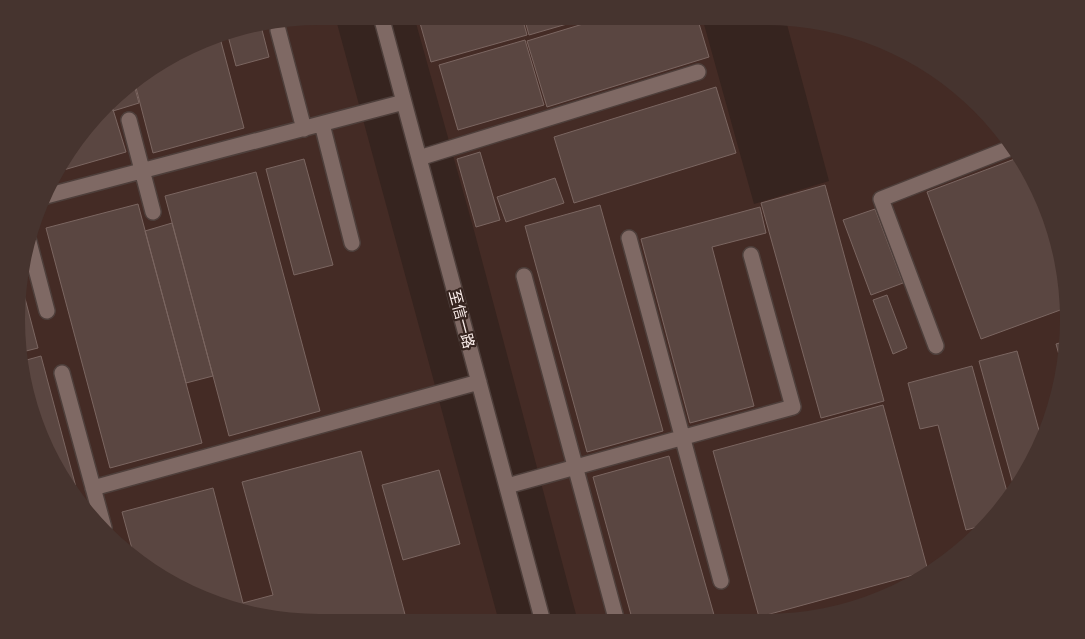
<svg xmlns="http://www.w3.org/2000/svg" width="1085" height="639" font-family="'PT Sans','Noto Sans SC',sans-serif">
<rect width="100%" height="100%" fill="#36241f"/>
<path fill="#442b25" d="M319 16H335L499 622H299L222 607 151 571 79 504 32 417 16 320 32 222 79 135 135 79 222 32Z
M414 16 702 17 754 204 829 181 785 17 863 32 934 68 1018 151 1063 261V379L1017 488 980 534 917 582 863 607 786 622H578L475 234Z"/>
<path fill="#5a4641" stroke="#7b6661" d="M418 16 522 17 527 35 431 62Z
M524 17H591L529 35Z
M606 17H697L709 57 547 107 527 41Z
M261 26 269 57 236 66 227 32Z
M219 34 244 128 153 153 134 80Z
M525 40 544 105 458 130 439 65Z
M133 81 139 103 113 111 111 103Z
M716 87 736 153 574 203 554 137Z
M111 103 126 152 60 171 79 135Z
M480 152 500 220 476 227 457 159Z
M1020 157 1063 261V309L981 339 927 192Z
M304 159 333 265 294 275 266 169Z
M256 172 320 411 229 436 165 196Z
M555 178 564 203 506 222 497 197Z
M825 185 884 401 821 418 761 203Z
M138 204 202 443 110 468 46 228Z
M600 205 663 431 587 452 525 226Z
M760 207 766 233 712 247 754 406 690 423 641 239Z
M875 209 903 283 871 295 843 220Z
M172 223 213 376 186 383 145 231Z
M22 287 38 348 22 352 16 320Z
M887 295 907 348 893 354 873 300Z
M1063 342V369L1056 344Z
M1017 351 1040 434 1015 491 979 361Z
M41 356 81 506 33 419 31 411 23 361Z
M972 366 1009 499 988 524 966 530 938 425 920 429 908 383Z
M883 405 928 571 759 617 713 451Z
M361 451 407 622H299L222 607 151 571 134 556 122 512 213 488 243 603 273 595 242 482Z
M669 456 716 622H633L593 477Z
M439 470 460 544 403 560 382 485Z"/>
<g fill="none" stroke-linecap="round" stroke-linejoin="round">
<g stroke="#4e3f3b" stroke-width="18">
<path id="minor" d="M381 16 543 622
M278 30 304 129
M129 120 153 212
M322 124 352 243
M419 158 698 72
M46 196 404 102
M629 238 721 581
M29 242 47 311
M524 276 617 622
M936 346 881 199 1013 147
M62 373 104 528
M507 486 793 407 751 255
M93 488 479 382"/>
</g>
<use href="#minor" stroke="#7f6964" stroke-width="15"/>
</g>
<g text-anchor="middle" dominant-baseline="central" stroke-width="4.5" stroke-linejoin="round" paint-order="stroke">
<g font-size="15" fill="#fcefec" stroke="#36241f">
<text transform="translate(462 319) rotate(75)">至信一路</text>
</g>
</g>
<path d="M0 0H1085V639H0ZM319 25H766A294 294 0 0 1 1060 319V320A294 294 0 0 1 766 614H319A294 294 0 0 1 25 320V319A294 294 0 0 1 319 25Z" fill="#46342f" fill-rule="evenodd"/>
</svg>
